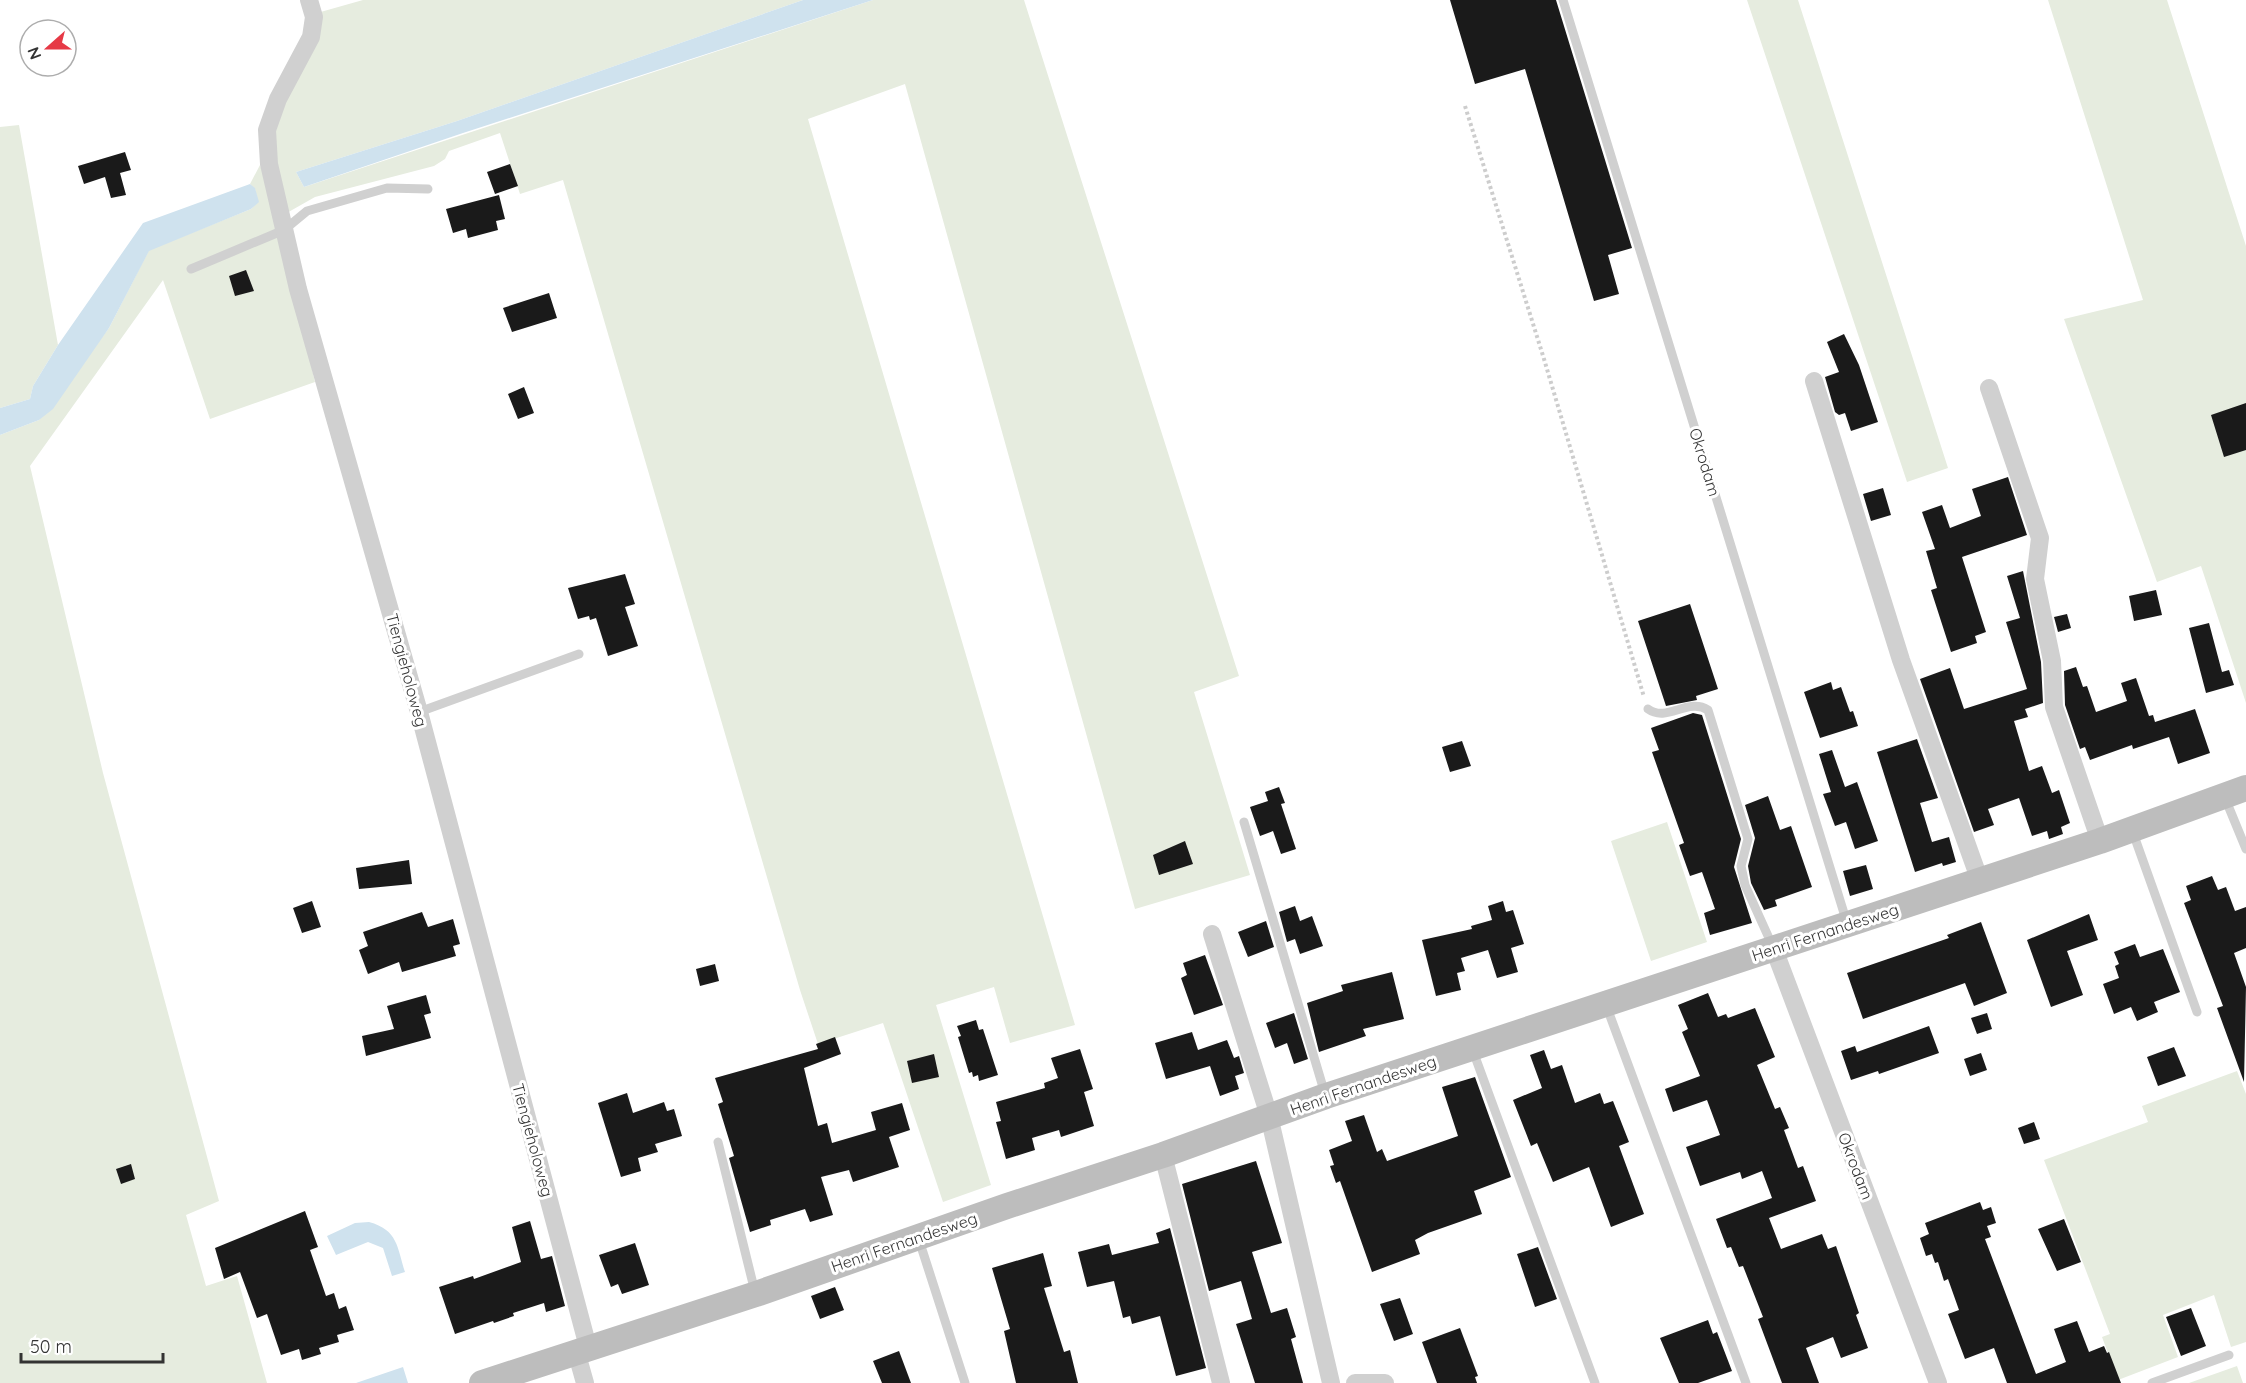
<svg xmlns="http://www.w3.org/2000/svg" width="2246" height="1383" font-family="Quicksand,sans-serif">
<rect width="100%" height="100%" fill="#fff"/>
<path fill="#e6ecdf" d="M363 0H803L457 121 296 172 304 187 873 0H1024L1239 676 1194 692 1250 875 1135 909 905 84 808 119 1075 1025 1010 1043 994 987 936 1005 991 1185 943 1202 883 1023 818 1044 800 990 563 180 520 194 500 133 449 151 445 159 434 166 315 197 285 214 273 156 278 114 317 13Z
M1747 0H1798L1948 468 1907 482Z
M2048 0H2167L2246 246V703L2201 566 2157 582 2064 319 2143 300Z
M19 125 58 345 33 386 30 399 0 408V127Z
M260 165 273 203 315 382 210 419 163 280 30 466 103 773 219 1201 186 1215 206 1286 237 1276 267 1383H0V435L39 420 109 328 149 250 251 209 258 202 255 189 250 184Z
M1667 822 1707 942 1651 961 1611 841Z
M2237 1071 2246 1094V1342L2231 1347 2214 1295 2163 1315 2178 1357 2118 1380 2102 1337 2110 1334 2044 1160 2148 1122 2142 1106Z
M2237 1366 2243 1383H2189Z"/>
<path fill="#cfe2ee" d="M803 0H873L463 133 304 187 296 172 457 121Z
M250 184 255 188 259 202 251 209 149 251 109 328 53 409 39 420 0 435V408L30 399 33 386 58 345 143 223Z
M369 1222C398 1230 397 1247 405 1272L392 1276 383 1248 368 1242 336 1255 327 1236 355 1223Z
M403 1367 408 1383H356Z"/>
<path fill="#1a1a1a" d="M1450 0H1556L1632 248 1608 255 1619 294 1594 301 1525 69 1475 84Z
M125 152 131 170 120 173 126 195 111 198 105 177 84 184 78 166Z
M510 164 518 186 495 194 487 172Z
M499 195 505 219 496 221 498 230 468 238 466 229 453 233 446 209Z
M246 270 254 291 235 296 229 276Z
M549 293 557 318 512 332 503 308Z
M1844 334 1859 365 1878 422 1851 431 1845 413 1839 415 1835 412 1825 377 1839 372 1827 342Z
M524 387 534 413 518 419 508 394Z
M2246 403V450L2224 457 2211 415Z
M2008 477 2027 535 1962 557 1986 632 1975 636 1977 643 1951 652 1931 590 1937 588 1926 551 1935 549 1922 512 1942 505 1950 528 1981 516 1972 489Z
M1883 488 1891 515 1871 521 1863 494Z
M2023 571 2041 662 2043 703 2025 709 2028 717 2014 721 2029 771 2042 766 2052 793 2059 790 2070 823 2061 827 2063 834 2049 839 2047 831 2032 836 2019 798 1988 809 1994 825 1974 832 1920 679 1950 668 1964 709 2027 689 2006 622 2020 618 2007 576Z
M625 574 635 604 625 607 638 646 608 656 596 618 590 620 589 616 578 619 568 588Z
M2156 590 2162 615 2134 621 2129 596Z
M1690 604 1718 689 1696 696 1697 700 1666 706 1638 621Z
M2067 614 2071 628 2058 632 2054 617Z
M2209 623 2222 672 2229 670 2234 685 2206 693 2189 628Z
M2076 667 2083 687 2087 686 2096 712 2127 701 2121 683 2136 678 2149 716 2153 715 2155 722 2195 709 2210 753 2178 764 2169 737 2133 749 2132 745 2090 760 2085 747 2080 749 2065 705 2064 671Z
M1831 682 1833 690 1841 687 1850 712 1853 711 1858 726 1820 738 1804 692Z
M1693 713 1702 715 1741 839 1734 867 1752 923 1710 935 1704 913 1715 909 1702 872 1690 876 1679 845 1684 843 1652 752 1659 750 1651 728Z
M1917 739 1938 798 1920 803 1932 842 1949 837 1956 862 1943 866 1942 863 1915 872 1877 752Z
M1462 741 1471 766 1450 772 1442 747Z
M1832 750 1845 787 1857 782 1878 841 1855 849 1846 822 1835 826 1823 794 1831 792 1819 754Z
M1279 787 1285 803 1281 804 1296 849 1281 854 1273 831 1260 836 1250 807 1268 801 1265 792Z
M1768 796 1780 830 1791 826 1812 887 1775 900 1777 906 1764 910 1751 883 1748 866 1755 838 1745 805Z
M1185 841 1193 864 1159 875 1153 855Z
M409 860 412 884 359 889 356 868Z
M1866 865 1873 889 1850 896 1843 871Z
M2212 876 2218 890 2226 887 2235 911 2246 907V948L2234 953 2246 987 2244 1082 2217 1008 2223 1006 2184 903 2191 900 2186 886Z
M312 901 321 927 302 933 293 908Z
M1503 901 1506 912 1513 910 1524 944 1511 948 1518 972 1497 978 1488 950 1461 958 1465 971 1457 973 1461 990 1436 996 1422 940 1472 929 1471 926 1492 920 1488 906Z
M1295 906 1300 921 1312 916 1323 946 1300 954 1295 939 1287 942 1279 912Z
M422 912 428 927 453 919 460 944 453 946 456 956 402 972 399 962 368 974 359 950 368 946 363 932Z
M2089 914 2098 940 2067 951 2083 995 2051 1007 2027 940Z
M1266 921 1274 947 1248 957 1238 932Z
M1981 922 2007 993 1974 1006 1965 983 1863 1019 1847 973 1949 938 1947 935Z
M2135 944 2140 957 2163 949 2180 992 2154 1002 2158 1012 2137 1021 2131 1007 2114 1014 2103 984 2119 978 2115 966 2119 964 2114 952Z
M1205 955 1223 1005 1194 1015 1181 978 1187 975 1183 963Z
M715 964 719 981 700 986 696 969Z
M1392 972 1404 1019 1363 1029 1366 1036 1319 1052 1307 1003 1343 991 1341 985Z
M1708 993 1718 1017 1726 1014 1728 1018 1755 1008 1775 1057 1757 1065 1775 1109 1780 1107 1789 1128 1784 1130 1798 1168 1803 1166 1816 1201 1769 1218 1781 1249 1822 1234 1828 1249 1836 1246 1859 1313 1856 1315 1868 1348 1841 1358 1833 1337 1806 1348 1819 1383H1782L1758 1319 1763 1317 1743 1266 1739 1267 1731 1247 1727 1248 1716 1219 1772 1198 1762 1171 1742 1179 1740 1172 1700 1186 1686 1147 1720 1135 1707 1100 1673 1112 1665 1089 1700 1076 1682 1032 1688 1029 1678 1005Z
M426 995 431 1013 424 1015 431 1038 366 1056 362 1036 394 1029 387 1006Z
M1294 1013 1308 1059 1294 1064 1287 1043 1275 1048 1266 1023Z
M1987 1013 1992 1029 1977 1034 1971 1018Z
M976 1020 979 1030 983 1029 998 1075 979 1081 978 1075 973 1077 972 1072 969 1073 958 1037 961 1036 957 1026Z
M1929 1026 1939 1053 1879 1074 1878 1071 1851 1080 1841 1051 1855 1046 1857 1052Z
M1192 1032 1198 1050 1227 1040 1234 1058 1239 1056 1244 1073 1235 1076 1239 1089 1220 1096 1210 1066 1166 1079 1155 1043Z
M835 1037 841 1054 804 1068 818 1126 827 1123 832 1143 876 1130 871 1112 902 1103 910 1130 889 1137 899 1167 853 1182 849 1170 821 1177 833 1215 810 1222 805 1209 770 1220 771 1225 750 1232 729 1158 734 1156 718 1104 723 1102 715 1078 818 1049 816 1044Z
M2174 1047 2186 1076 2158 1086 2147 1057Z
M1080 1049 1093 1089 1084 1092 1094 1126 1061 1137 1059 1130 1032 1138 1035 1150 1006 1159 996 1122 1001 1121 996 1102 1045 1088 1044 1083 1058 1078 1051 1058Z
M1544 1050 1551 1069 1562 1065 1575 1103 1600 1093 1604 1104 1613 1101 1629 1142 1619 1146 1644 1214 1611 1227 1589 1167 1553 1182 1537 1143 1531 1146 1513 1100 1542 1088 1530 1055Z
M1981 1053 1987 1070 1970 1076 1964 1059Z
M934 1054 939 1077 912 1083 907 1061Z
M1475 1077 1511 1177 1474 1191 1482 1214 1428 1233 1415 1240 1420 1254 1372 1272 1340 1181 1336 1183 1330 1166 1334 1165 1329 1150 1352 1141 1345 1121 1364 1115 1377 1152 1382 1149 1387 1161 1458 1136 1442 1087Z
M627 1093 633 1113 664 1102 667 1111 674 1109 682 1136 655 1144 658 1152 638 1158 641 1171 621 1177 598 1103Z
M2034 1122 2040 1139 2024 1144 2018 1128Z
M1256 1161 1282 1243 1252 1252 1271 1313 1287 1308 1296 1337 1291 1339 1303 1383H1255L1236 1324 1252 1319 1241 1281 1209 1291 1182 1184Z
M131 1164 135 1179 121 1184 116 1169Z
M1980 1202 1983 1210 1991 1207 1996 1223 1987 1226 1991 1237 1985 1239 2036 1374 2066 1362 2054 1329 2077 1321 2089 1352 2104 1346 2107 1353 2109 1352 2121 1383H2007L1994 1348 1965 1359 1948 1314 1959 1310 1948 1279 1944 1281 1938 1262 1935 1263 1932 1254 1926 1256 1920 1238 1929 1234 1925 1223Z
M305 1211 318 1247 310 1250 326 1296 334 1293 339 1309 346 1306 354 1330 337 1335 339 1342 319 1348 321 1354 302 1360 299 1349 281 1355 267 1314 257 1318 240 1272 224 1279 215 1248Z
M2064 1219 2081 1262 2057 1271 2038 1229Z
M530 1221 541 1259 552 1256 565 1306 546 1312 544 1303 513 1313 514 1316 494 1323 493 1321 455 1334 439 1287 473 1276 474 1279 521 1262 512 1227Z
M1170 1228 1206 1368 1176 1376 1160 1316 1132 1324 1130 1316 1123 1318 1114 1281 1087 1287 1078 1252 1109 1244 1112 1255 1159 1243 1156 1233Z
M635 1243 649 1285 622 1294 618 1284 611 1287 599 1255Z
M1538 1247 1557 1299 1535 1307 1517 1254Z
M1043 1253 1052 1286 1044 1288 1064 1352 1070 1350 1078 1383H1016L1004 1331 1010 1329 992 1268Z
M835 1287 844 1310 820 1319 811 1296Z
M1400 1298 1413 1334 1394 1341 1380 1304Z
M2191 1308 2206 1346 2181 1356 2166 1317Z
M1708 1320 1713 1334 1717 1332 1732 1371 1698 1383H1679L1660 1338Z
M1460 1328 1478 1376 1475 1377 1477 1383H1437L1422 1342Z
M899 1351 911 1383H882L873 1361Z"/>
<g fill="none" stroke-linecap="round" stroke-linejoin="round">
<path stroke="#cdcdcd" stroke-width="4" stroke-dasharray="3 3" stroke-linecap="butt" d="M1465 106 1544 359 1644 697"/>
<path stroke="#d0d0d0" stroke-width="9" d="M1563 0 1847 923
M191 269 284 230 307 211 387 188 428 189
M1648 709C1667 723 1688 697 1708 710L1748 839 1741 866 1745 885 1773 947
M419 712 579 654
M2225 798 2246 849
M1244 822 1325 1094
M2132 830 2197 1012
M1606 1005 1746 1383
M1473 1051 1595 1383
M718 1142 755 1292
M919 1240 965 1383
M2152 1383 2229 1355"/>
<path stroke="#d0d0d0" stroke-width="18" d="M309 0 314 17 311 37 278 99 267 130 269 164 298 289 419 712 588 1347
M1814 381 1901 660 1980 881
M1989 388 2040 538 2035 579 2052 661 2054 707 2100 841
M1212 934 1269 1116 1331 1383
M1774 949 1938 1383
M1163 1155 1221 1383
M576 1351 585 1383
M1355 1383H1385"/>
<path stroke="#bdbdbd" stroke-width="26" d="M482 1383 756 1294 1007 1206 1163 1155 1326 1096 2100 841 2246 788"/>
</g>
<g text-anchor="middle" dominant-baseline="central" stroke-width="6" stroke-linejoin="round" paint-order="stroke">
<g font-size="16" fill="#333" stroke="#fff">
<text transform="translate(1705 462) rotate(73)">Okrodam</text>
<text transform="translate(407 670) rotate(75)">Tiengieholoweg</text>
<text transform="translate(1825 932) rotate(-18)">Henri Fernandesweg</text>
<text transform="translate(1363 1085) rotate(-19)">Henri Fernandesweg</text>
<text transform="translate(533 1140) rotate(75)">Tiengieholoweg</text>
<text transform="translate(1856 1166) rotate(69)">Okrodam</text>
<text transform="translate(904 1242) rotate(-19)">Henri Fernandesweg</text>
</g>
</g>
<g transform="translate(48 48) rotate(249)"><circle r="28" fill="#ffffff" stroke="#adadad" stroke-width="1.5"/>
<path d="M0-4.5L10 22L0 15L-10 22Z" fill="#e63946"/>
<text y="-9" font-size="16" font-weight="bold" text-anchor="middle" fill="#333333">N</text>
</g>
<path d="M21 1353v9h142v-9" fill="none" stroke="#333333" stroke-width="3"/>
<text x="30" y="1353" font-size="18" fill="#333333" stroke="#ffffff" stroke-width="4.5" paint-order="stroke">50 m</text>
</svg>
